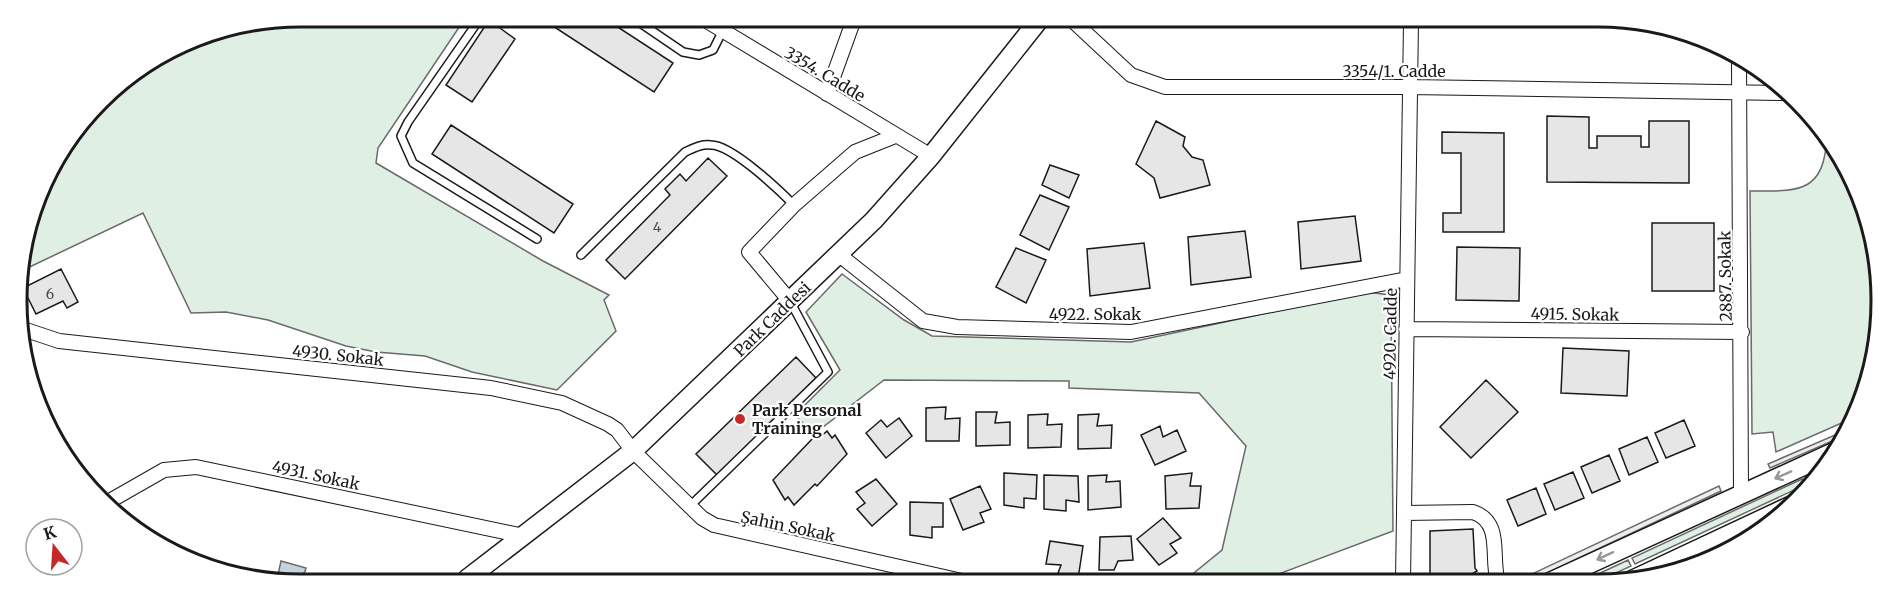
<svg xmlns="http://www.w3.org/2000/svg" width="1898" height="601" font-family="Merriweather,serif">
<rect width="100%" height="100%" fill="#fff"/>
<path fill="#e0efe3" stroke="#6a6a6a" stroke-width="1.5" d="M301 17H466L378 148 376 163 543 261 609 295 604 300 616 331 557 390 472 372 425 356 376 352 346 346 268 320 226 312 191 313 143 213 19 272V264L46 175 113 87 192 38Z
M1827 136 1834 143 1875 243 1876 356 1853 418 1776 452 1773 432 1752 434 1750 191C1799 191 1824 194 1827 136Z
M842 274 904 320 932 336 1131 342 1366 292 1391 295 1393 531 1260 581H1184L1222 550 1246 446 1199 393 1069 388V381L884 380 814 434 795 415 840 370 806 312Z
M1802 479 1805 485 1635 564 1632 558Z
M1628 560 1631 566 1597 582H1581Z"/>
<path fill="#ededed" stroke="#6a6a6a" stroke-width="1.5" d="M1849 429 1846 435 1770 468 1768 464Z
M1719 486 1721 491 1528 582H1515Z"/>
<path fill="#c6d2dc" stroke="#6a6a6a" stroke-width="1.5" d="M281 561 306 568C303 583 290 579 277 579Z"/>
<path fill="#e6e6e6" stroke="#1a1a1a" stroke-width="1.5" d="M539 17 604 18 673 63 654 92Z
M489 20 515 39 472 102 446 85Z
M1547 116 1589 117V148H1597V136H1641V147H1649V121H1689V183L1547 182Z
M1156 121 1185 137 1183 146 1192 157 1203 160 1210 185 1160 198 1154 178 1136 164Z
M451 125 573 204 554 233 432 154Z
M1442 132 1504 133V232H1443V213H1461V153H1442Z
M708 158 727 176 625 279 606 260 670 195 665 189 680 174 686 181Z
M1050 165 1079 175 1069 198 1042 185Z
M1040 195 1069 207 1049 250 1020 235Z
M1355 216 1361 261 1301 269 1298 222Z
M1652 223H1714V291H1652Z
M1245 231 1251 277 1191 285 1188 237Z
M1144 243 1150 288 1090 296 1087 249Z
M1457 247 1520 248 1519 301 1456 300Z
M1016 248 1046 260 1026 303 996 287Z
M61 269 78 302 67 308 63 301 36 314 23 288Z
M1563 348 1629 351 1627 396 1561 393Z
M796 357 816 378 717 475 696 454Z
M1486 380 1518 412 1471 458 1440 427Z
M946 407 945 419 960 418 959 441H926V408Z
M976 412H997L995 423 1010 422V445L976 446Z
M1048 414 1047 425 1062 424 1061 447 1028 448V415Z
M1099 414 1097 426 1112 425 1111 448 1078 449V415Z
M899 418 912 436 886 458 866 433 881 420 887 427Z
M1684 420 1695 446 1666 458 1655 433Z
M1160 426 1163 437 1177 430 1186 451 1155 465 1141 435Z
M827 431 832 438 835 435 847 454 817 486 815 484 794 505 788 497 785 500 773 480 815 436 819 438Z
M1647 437 1658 462 1629 475 1619 449Z
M1609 455 1620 481 1592 493 1581 467Z
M1573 472 1584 498 1555 510 1544 484Z
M1004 473 1037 475 1036 499 1024 498V508L1004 505Z
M1192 473 1190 486H1201L1199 508 1166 509 1165 476Z
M1044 475 1078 476 1079 502 1066 500V511L1044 509Z
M1107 475 1106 482 1120 481 1121 507 1088 510V476Z
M876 479 897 504 872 526 857 509 865 503 856 492Z
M980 486 991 509 980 513 984 522 963 530 950 499Z
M1536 488 1546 514 1518 526 1507 500Z
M910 502 943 503V527H932V538L910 535Z
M1163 518 1181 538 1170 544 1177 553 1159 565 1137 539Z
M1473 529 1475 568 1477 571 1459 582H1430V531Z
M1131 536 1133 560 1118 561 1114 570H1099L1100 537Z
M1050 541 1083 546 1078 579 1057 576 1061 565 1046 564Z
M1329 574 1335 581H1320Z"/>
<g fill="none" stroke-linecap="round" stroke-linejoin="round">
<g stroke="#1a1a1a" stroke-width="10">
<path id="lane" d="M481 17 408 122 401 136 413 163 537 239
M633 18 683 52 699 55 713 50 723 30
M581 255 685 152C694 148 701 144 711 145 732 145 779 190 794 205
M690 506 828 372 790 301"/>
</g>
<g stroke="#1a1a1a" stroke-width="16">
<path id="street" d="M702 18 931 156
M1072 20 1131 75 1165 87H1409L1784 93
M1739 58 1741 493
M827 94 854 19
M838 254 923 321 957 327 1131 332 1407 279
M790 301 749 252 794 205 855 152 895 136
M23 329 59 341 491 388 562 403 608 424 617 430 633 451 702 518 714 525 962 581
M1406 329 1742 332
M108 502 164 470 196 467 524 536
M1404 513 1473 512C1504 523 1490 557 1498 582
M1403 582 1411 21"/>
</g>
<g stroke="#1a1a1a" stroke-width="21">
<path id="secondary" d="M467 579 633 451 874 220 931 156 1039 20
M1550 582 1836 451
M1628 582 1792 505"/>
</g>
<use href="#lane" stroke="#fff" stroke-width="7"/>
<use href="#street" stroke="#fff" stroke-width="14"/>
<use href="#secondary" stroke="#fff" stroke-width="18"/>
</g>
<defs><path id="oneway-shaft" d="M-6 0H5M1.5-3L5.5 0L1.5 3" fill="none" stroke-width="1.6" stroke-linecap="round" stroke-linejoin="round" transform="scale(1.5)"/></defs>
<g stroke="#989898">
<use href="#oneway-shaft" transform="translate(1783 475) rotate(156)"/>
<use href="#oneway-shaft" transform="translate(1605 556) rotate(155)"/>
</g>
<circle fill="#c62828" stroke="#fff" stroke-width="2" cx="740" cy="419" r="6"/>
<g text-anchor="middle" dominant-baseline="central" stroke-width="4.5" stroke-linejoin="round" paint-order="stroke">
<g font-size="14" fill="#4d4d4d">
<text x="657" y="227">4</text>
<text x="50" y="294">6</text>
</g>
<g font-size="16" fill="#1a1a1a" stroke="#fff">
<text x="1394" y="71">3354/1. Cadde</text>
<text transform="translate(825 74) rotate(31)">3354. Cadde</text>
<text transform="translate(1725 276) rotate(-91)">2887. Sokak</text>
<text x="1095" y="314">4922. Sokak</text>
<text transform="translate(1575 314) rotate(1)">4915. Sokak</text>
<text transform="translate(772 319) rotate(-44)">Park Caddesi</text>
<text transform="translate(1390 334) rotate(-89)">4920. Cadde</text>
<text transform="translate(338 355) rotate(6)">4930. Sokak</text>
<text transform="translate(316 475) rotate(12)">4931. Sokak</text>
<text transform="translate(788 526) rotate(12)">Şahin Sokak</text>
</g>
<g font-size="16" font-weight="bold" fill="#1a1a1a" stroke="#fff" text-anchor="start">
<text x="752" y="410">Park Personal<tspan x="752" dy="18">Training</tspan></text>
</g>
</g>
<path d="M0 0H1898V601H0ZM300 27H1598A273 273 0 0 1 1871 300V301A273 273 0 0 1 1598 574H300A273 273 0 0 1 27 301V300A273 273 0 0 1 300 27Z" fill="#fff" fill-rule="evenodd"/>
<path fill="none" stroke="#1a1a1a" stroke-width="3" d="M300 27H1598A273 273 0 0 1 1871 300V301A273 273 0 0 1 1598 574H300A273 273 0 0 1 27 301V300A273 273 0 0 1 300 27Z"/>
<g transform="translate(54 547) rotate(343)"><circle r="28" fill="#ffffff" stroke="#a3a3a3" stroke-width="1.5"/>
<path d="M0-4.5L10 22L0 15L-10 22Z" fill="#c62828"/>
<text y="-9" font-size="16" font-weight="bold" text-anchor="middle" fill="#1a1a1a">K</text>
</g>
</svg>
